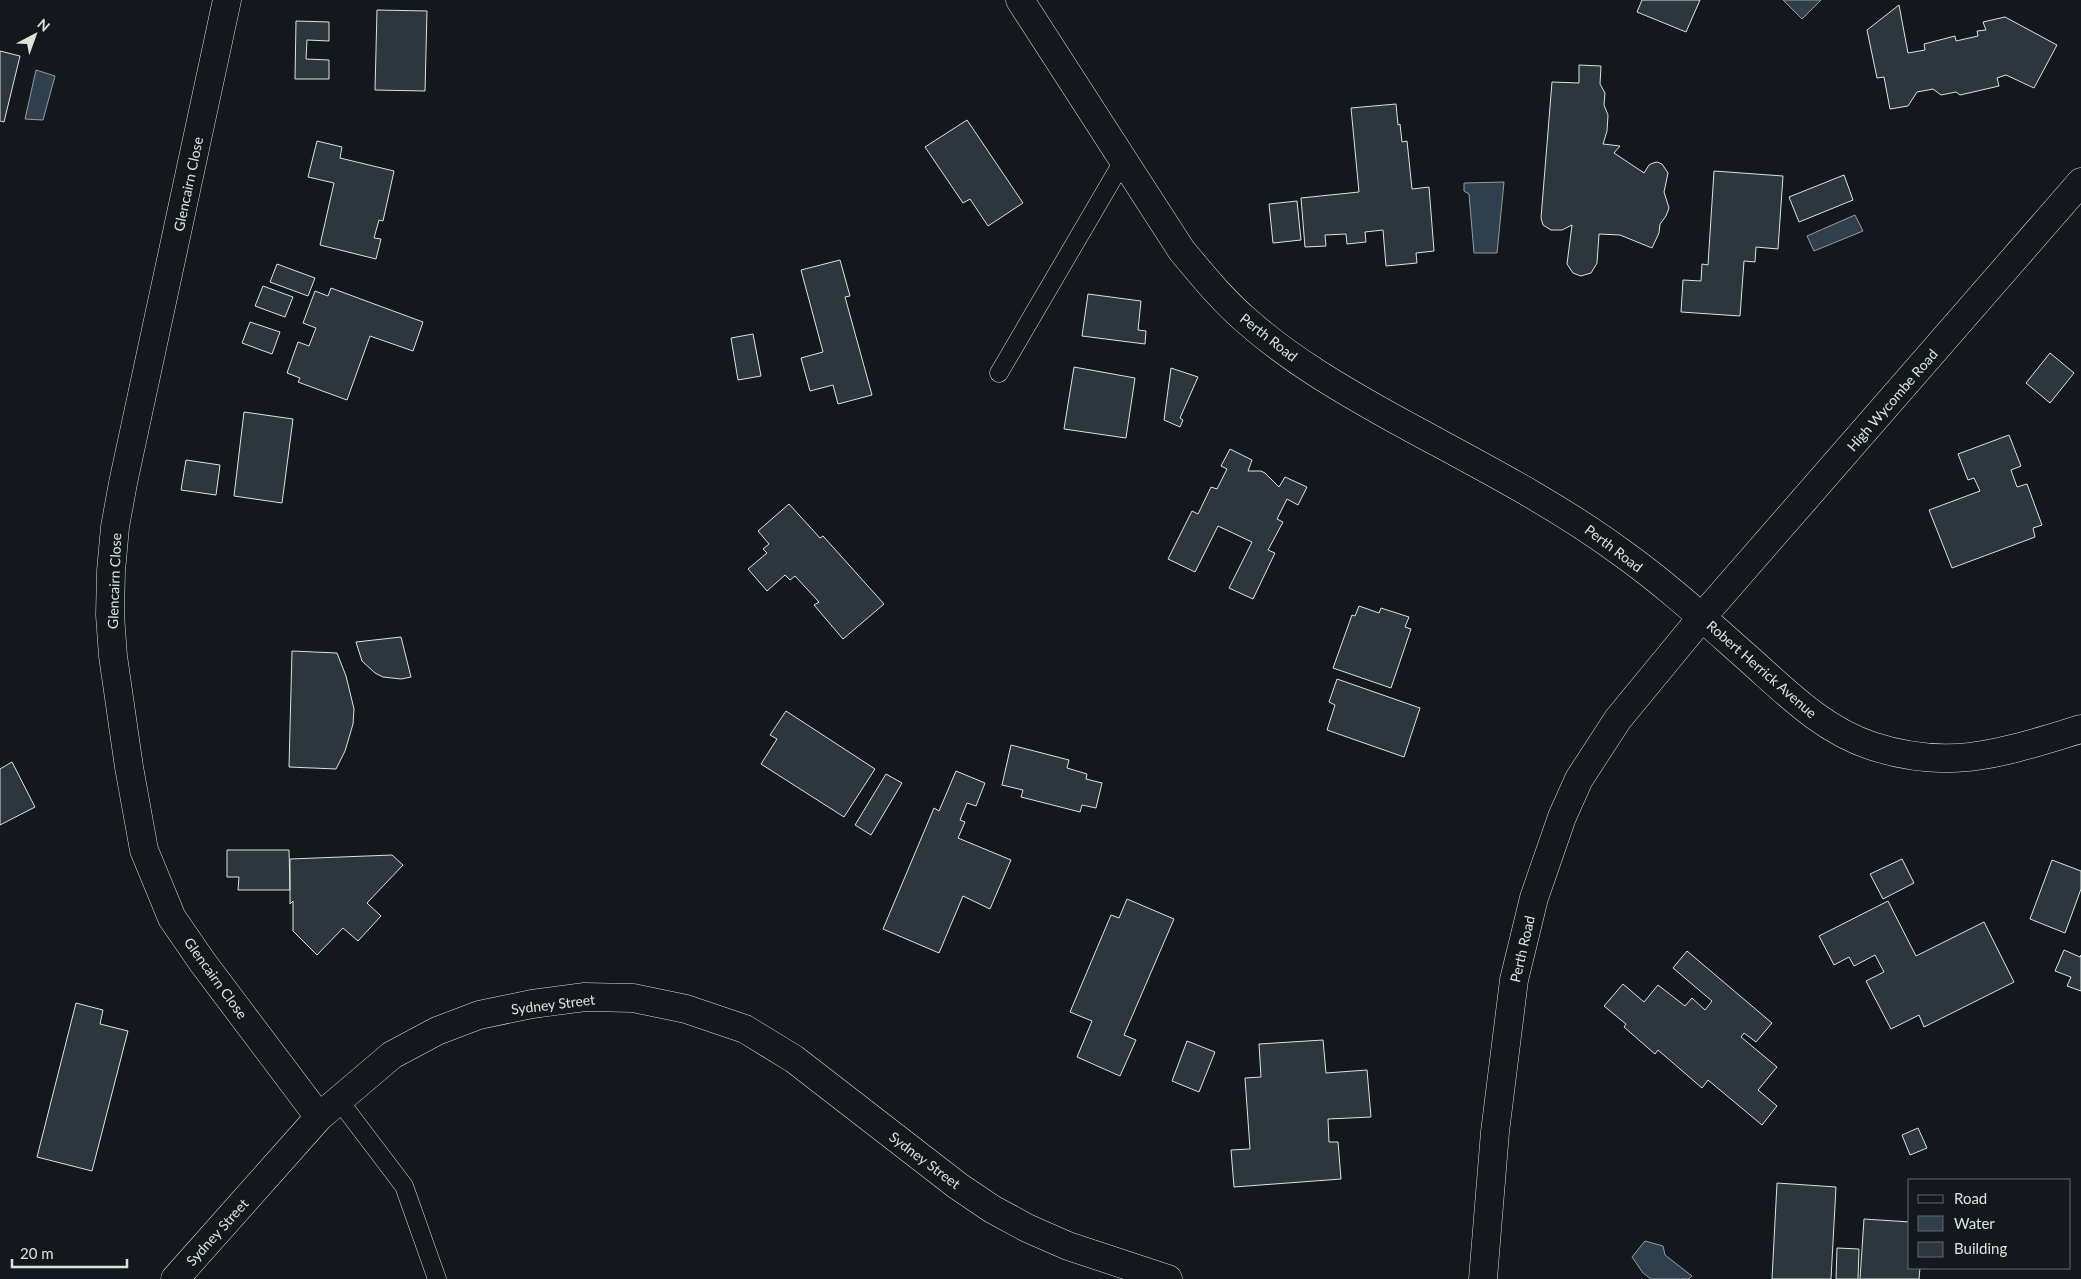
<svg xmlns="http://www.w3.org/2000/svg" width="2081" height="1279" font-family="Lato,sans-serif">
<rect width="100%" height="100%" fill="#14181c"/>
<path fill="#2f3f4d" stroke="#939e99" d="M1783 0H1821L1802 19Z
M36 70 55 76 43 120 25 119Z
M1504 182 1497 253H1474L1469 194 1464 191V183Z
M1855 215 1863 231 1814 251 1807 236Z
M1645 1241 1663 1246 1665 1255 1692 1276 1689 1279H1651L1643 1273 1632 1257Z"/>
<path fill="#2c363c" stroke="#d8e6dc" d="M1642 0H1700L1686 32 1637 12Z
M1899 5 1908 53 1925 50 1924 44 1955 36 1956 41 1978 36 1977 31 1986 30 1983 22 2005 17 2057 45 2034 88 2006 75 1997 78 1999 86 1960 95 1956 92 1941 95 1933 89 1917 92 1908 106 1890 109 1884 77 1877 78 1867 30Z
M377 10 427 11 425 91 375 90Z
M296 21 329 22V41L307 40 306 59 329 60V79H295Z
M0 51 20 56 4 122 0 121Z
M1579 65 1601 66 1600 84 1605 93 1604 105 1608 115 1607 131 1603 144 1620 146 1614 153 1644 173 1649 165 1653 163 1657 162 1662 164 1668 173 1664 192 1669 208 1666 216 1660 224 1659 233 1652 248 1620 235 1599 234 1597 263 1591 273 1581 276 1573 273 1567 264 1572 225 1562 230H1551L1543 225 1541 218 1552 82 1579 83Z
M1396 104 1398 125 1400 124 1402 142 1407 141 1412 189 1429 187 1434 251 1416 253 1417 263 1386 266 1383 230 1365 232 1366 242 1347 244 1346 234 1325 235 1326 246 1305 247 1301 198 1359 192 1351 108Z
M967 120 1023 203 988 226 970 199 963 203 925 147Z
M317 141 342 147 340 158 394 171 383 221 379 220 374 238 381 239 376 259 320 245 334 183 308 177Z
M1714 171 1783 176 1778 249 1756 247 1755 262 1744 261 1740 316 1681 312 1683 280 1701 281 1702 264 1708 265Z
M1844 175 1853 200 1799 222 1789 197Z
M1297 201 1301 240 1273 243 1269 204Z
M840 260 850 296 845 297 872 395 838 404 833 385 810 391 801 358 823 352 801 270Z
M277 264 315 278 308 296 270 282Z
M263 286 293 297 285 317 255 306Z
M331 288 423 322 413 351 370 336 347 400 298 382 300 378 287 373 298 342 309 346 316 328 303 323 315 291 328 296Z
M1088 294 1141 301 1138 330 1146 331 1145 344 1082 336Z
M250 322 280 332 272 354 242 343Z
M753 334 761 376 738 380 731 338Z
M2050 353 2074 373 2050 403 2026 383Z
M1074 367 1135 378 1126 438 1064 429Z
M1171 368 1198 377 1180 418 1183 420 1180 427 1164 420Z
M244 412 293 419 282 503 234 496Z
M2009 435 2021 466 2011 470 2017 487 2027 484 2042 525 2033 528 2035 537 1952 568 1929 510 1980 491 1974 478 1968 480 1958 454Z
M1230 449 1252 460 1248 471H1261L1265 473 1279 487 1285 477 1307 487 1298 505 1287 499 1277 519 1283 522 1268 550 1275 553 1253 599 1229 588 1252 542 1218 526 1195 572 1168 559 1192 511 1198 514 1211 487 1217 489 1227 469 1221 466Z
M186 460 220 465 216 495 181 490Z
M789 504 820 538 823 536 884 604 843 639 814 605 819 602 795 576 790 580 785 575 767 591 748 569 767 553 763 549 769 544 758 531Z
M1359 606 1379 613 1381 608 1409 617 1405 627 1411 629 1391 688 1333 668 1352 615 1355 616Z
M401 637 411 677 401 679 383 677 375 673 362 661 356 642Z
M292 651 337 653 346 676 354 709 353 724 345 751 336 769 289 767Z
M1337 679 1420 708 1404 757 1327 730 1335 705 1329 702Z
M786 711 875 769 844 817 761 764 777 739 770 735Z
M1011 745 1069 760 1067 768 1087 774 1086 779 1102 783 1096 808 1082 805 1080 812 1021 797 1023 790 1002 785Z
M12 762 35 807 0 825V769Z
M956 771 985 783 976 806 967 803 960 820 965 822 958 838 1011 860 990 909 963 896 939 953 883 929 934 808 939 811Z
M886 774 902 783 871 835 855 825Z
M227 850H289L290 890H238L239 877H227Z
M392 855 403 865 367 903 381 916 358 941 343 928 317 955 293 931V901L290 904V859Z
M1902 859 1914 883 1883 899 1870 874Z
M2052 860 2081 871V889L2065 933 2030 919Z
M1127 899 1174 919 1124 1035 1136 1040 1120 1076 1077 1057 1092 1021 1070 1012 1111 915 1119 918Z
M1888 901 1916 956 1984 922 2014 982 1924 1027 1919 1015 1891 1029 1866 981 1884 972 1875 955 1854 966 1849 957 1834 965 1819 936Z
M2064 950 2080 957 2081 955V991L2067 986 2071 977 2055 971Z
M1687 951 1772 1023 1756 1042 1744 1033 1741 1037 1777 1067 1758 1090 1777 1106 1762 1125 1708 1080 1702 1088 1658 1050 1655 1054 1624 1027 1626 1024 1604 1006 1623 984 1644 1002 1658 985 1685 1006 1692 998 1705 1010 1712 1001 1673 968Z
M76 1003 103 1010 100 1024 128 1031 92 1171 37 1157Z
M1323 1040 1326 1073 1367 1070 1371 1117 1328 1119 1329 1142H1338L1341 1179 1234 1187 1231 1150 1250 1149 1245 1078 1261 1077 1259 1044Z
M1187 1041 1215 1052 1199 1092 1172 1081Z
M1918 1128 1927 1148 1910 1155 1902 1135Z
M1777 1183 1836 1187 1831 1279H1772Z
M1864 1219 1910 1222V1268H1920L1919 1279H1860Z
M1837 1248 1859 1249 1858 1279H1836Z"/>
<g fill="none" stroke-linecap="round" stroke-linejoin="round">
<g stroke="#d8e6dc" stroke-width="19">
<path id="lane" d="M999 373 1123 161
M338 1099 404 1186 437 1279"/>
</g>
<g stroke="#d8e6dc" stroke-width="29">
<path id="street" d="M227 0 123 483 115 527 111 571 110 615 113 656 129 767 144 850 172 918 203 963 319 1117
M1020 0 1182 251C1203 276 1223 301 1248 322 1291 360 1341 389 1391 417 1469 460 1550 500 1622 553 1667 585 1708 623 1750 660 1787 693 1823 730 1872 746 1952 772 2004 752 2081 729
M175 1279 319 1117 392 1055 437 1031 479 1015 532 1004 585 997 633 998 686 1009 745 1029 794 1059 958 1186 992 1209 1027 1228 1068 1246 1168 1279
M1483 1279 1495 1132 1514 980 1534 898 1562 817 1579 779 1618 719 1702 617 2081 182"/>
</g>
<use href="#lane" stroke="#14181c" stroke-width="18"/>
<use href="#street" stroke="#14181c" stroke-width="28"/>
</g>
<g text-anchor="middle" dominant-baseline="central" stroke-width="4" stroke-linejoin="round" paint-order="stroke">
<g font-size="14" fill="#d8e6dc" stroke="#14181c">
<text transform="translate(188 184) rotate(-78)">Glencairn Close</text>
<text transform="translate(1269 337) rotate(38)">Perth Road</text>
<text transform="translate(1892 400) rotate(-49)">High Wycombe Road</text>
<text transform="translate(1614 548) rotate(37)">Perth Road</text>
<text transform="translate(114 581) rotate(-88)">Glencairn Close</text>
<text transform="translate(1762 669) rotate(41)">Robert Herrick Avenue</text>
<text transform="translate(1522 949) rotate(-77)">Perth Road</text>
<text transform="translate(216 978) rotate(54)">Glencairn Close</text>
<text transform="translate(553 1004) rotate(-7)">Sydney Street</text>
<text transform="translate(925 1160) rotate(37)">Sydney Street</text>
<text transform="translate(217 1232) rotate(-48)">Sydney Street</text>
</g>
</g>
<rect x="1908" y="1179" width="162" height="90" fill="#14181c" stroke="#626a69"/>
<rect x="1918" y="1195" width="25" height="8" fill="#14181c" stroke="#626a69"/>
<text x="1954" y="1204" font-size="15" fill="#d8e6dc">Road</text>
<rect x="1918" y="1216" width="25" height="15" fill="#2f3f4d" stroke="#626a69"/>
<text x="1954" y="1229" font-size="15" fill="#d8e6dc">Water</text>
<rect x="1918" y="1242" width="25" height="15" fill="#2c363c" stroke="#626a69"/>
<text x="1954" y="1254" font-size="15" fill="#d8e6dc">Building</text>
<g transform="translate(35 35) rotate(41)" stroke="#14181c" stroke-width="4" paint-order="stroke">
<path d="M0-4L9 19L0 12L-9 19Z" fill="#d8e6dc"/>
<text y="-8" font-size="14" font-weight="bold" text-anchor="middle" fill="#d8e6dc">N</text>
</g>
<path d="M12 1259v8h115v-8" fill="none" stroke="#d8e6dc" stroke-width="2.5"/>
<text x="20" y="1259" font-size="15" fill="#d8e6dc" stroke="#14181c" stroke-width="4" paint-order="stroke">20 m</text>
</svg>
